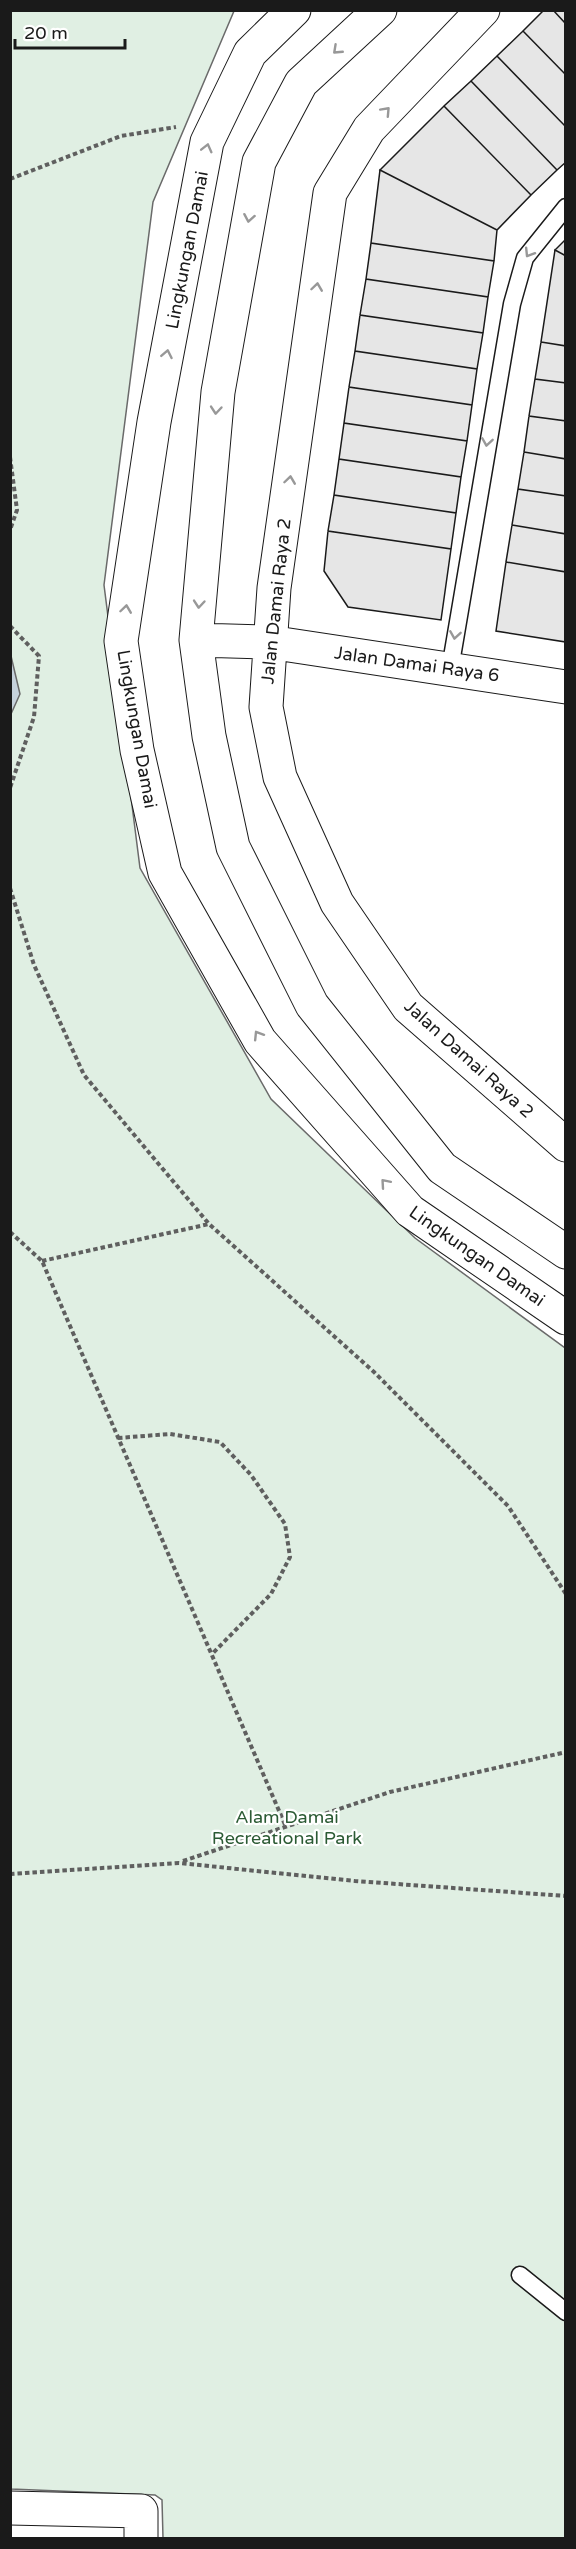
<svg xmlns="http://www.w3.org/2000/svg" width="576" height="2549" font-family="'Varela Round',sans-serif">
<rect width="100%" height="100%" fill="#fff"/>
<path fill="#e0efe3" stroke="#6a6a6a" stroke-width="1.5" d="M11 11H234L153 202 104 585 140 868 271 1099 415 1238 565 1348V2538H163L162 2500 155 2495 11 2489Z"/>
<path fill="#c6d2dc" stroke="#6a6a6a" stroke-width="1.5" d="M11 656 20 694 11 714H10Z"/>
<path fill="#e6e6e6" stroke="#1a1a1a" stroke-width="1.5" d="M544 10H553L566 24V75L523 31Z
M553 10H566V24Z
M523 31 566 75V127L497 56Z
M497 56 566 127V162L557 170 471 81Z
M471 81 557 170 531 195 444 106Z
M444 106 531 195 497 230 380 170Z
M380 170 497 230 494 261 371 243Z
M566 239V256L555 250Z
M371 243 494 261 488 297 366 279Z
M555 250 566 256V346L541 342Z
M366 279 488 297 483 333 360 315Z
M360 315 483 333 477 369 355 351Z
M541 342 566 346V383L535 379Z
M355 351 477 369 472 405 349 387Z
M535 379 566 383V421L529 416Z
M349 387 472 405 467 441 344 423Z
M529 416 566 421V459L524 452Z
M344 423 467 441 461 477 339 459Z
M524 452 566 459V496L518 489Z
M339 459 461 477 456 513 334 495Z
M518 489 566 496V534L512 525Z
M334 495 456 513 451 549 328 531Z
M512 525 566 534V572L506 562Z
M328 531 451 549 441 620 348 607 324 571Z
M506 562 566 572V642L496 631Z"/>
<g fill="none" stroke-linecap="round" stroke-linejoin="round">
<g stroke="#1a1a1a" stroke-width="19">
<path id="lane" d="M450 669 512 304 525 258 566 207
M520 2275 566 2312"/>
</g>
<g stroke="#1a1a1a" stroke-width="35">
<path id="street" d="M294 10 250 53 207 142 154 422 121 641 137 750 165 873 260 1041 410 1211 566 1318
M380 10 301 83 259 162 218 392 196 640 209 736 233 847 312 1005 442 1168 566 1252
M483 10 369 129 330 193 274 588 266 707 280 777 337 903 408 1007 566 1145
M196 640 269 642 566 687
M10 2508 141 2511V2538"/>
</g>
<path stroke="#5f5f5f" stroke-width="4" stroke-dasharray="4.5 3" stroke-linecap="butt" d="M10 179 121 136 176 127
M10 457 17 510 10 530
M10 626 39 656 34 717 10 788
M10 888 34 965 84 1075 209 1224 374 1372 508 1506 566 1594
M10 1232 42 1261 286 1827
M42 1261 209 1224
M118 1438 170 1434 220 1442 251 1475 285 1524 290 1557 271 1594 212 1654
M183 1861 390 1792 566 1752
M10 1874 179 1863 355 1881 566 1896"/>
<use href="#lane" stroke="#fff" stroke-width="16"/>
<use href="#street" stroke="#fff" stroke-width="33"/>
</g>
<defs><path id="oneway-chevron" d="M-2-3.5L2.5 0L-2 3.5" fill="none" stroke-width="1.6" stroke-linecap="round" stroke-linejoin="round" transform="scale(1.5)"/></defs>
<g stroke="#989898">
<use href="#oneway-chevron" transform="translate(337 50) rotate(137)"/>
<use href="#oneway-chevron" transform="translate(386 111) rotate(-47)"/>
<use href="#oneway-chevron" transform="translate(207 148) rotate(-76)"/>
<use href="#oneway-chevron" transform="translate(249 218) rotate(100)"/>
<use href="#oneway-chevron" transform="translate(529 253) rotate(122)"/>
<use href="#oneway-chevron" transform="translate(317 287) rotate(-82)"/>
<use href="#oneway-chevron" transform="translate(167 354) rotate(-79)"/>
<use href="#oneway-chevron" transform="translate(216 410) rotate(95)"/>
<use href="#oneway-chevron" transform="translate(487 442) rotate(99)"/>
<use href="#oneway-chevron" transform="translate(290 480) rotate(-82)"/>
<use href="#oneway-chevron" transform="translate(199 604) rotate(95)"/>
<use href="#oneway-chevron" transform="translate(126 609) rotate(-82)"/>
<use href="#oneway-chevron" transform="translate(455 635) rotate(99)"/>
<use href="#oneway-chevron" transform="translate(258 1035) rotate(-122)"/>
<use href="#oneway-chevron" transform="translate(385 1183) rotate(-131)"/>
</g>
<g text-anchor="middle" dominant-baseline="central" stroke-width="4.5" stroke-linejoin="round" paint-order="stroke">
<g font-size="18" fill="#1a1a1a" stroke="#fff">
<text transform="translate(187 250) rotate(-79)">Lingkungan Damai</text>
<text transform="translate(276 601) rotate(-84)">Jalan Damai Raya 2</text>
<text transform="translate(417 664) rotate(8)">Jalan Damai Raya 6</text>
<text transform="translate(137 729) rotate(80)">Lingkungan Damai</text>
<text transform="translate(469 1059) rotate(42)">Jalan Damai Raya 2</text>
<text transform="translate(477 1256) rotate(35)">Lingkungan Damai</text>
</g>
<g font-size="18" fill="#2b5a34" stroke="#fff">
<text x="287" y="1817">Alam Damai<tspan x="287" dy="21">Recreational Park</tspan></text>
</g>
</g>
<rect width="576" height="2549" fill="none" stroke="#1a1a1a" stroke-width="24"/>
<path d="M15 39v9h110v-9" fill="none" stroke="#1a1a1a" stroke-width="3"/>
<text x="24" y="39" font-size="18" fill="#1a1a1a" stroke="#ffffff" stroke-width="4.5" paint-order="stroke">20 m</text>
</svg>
